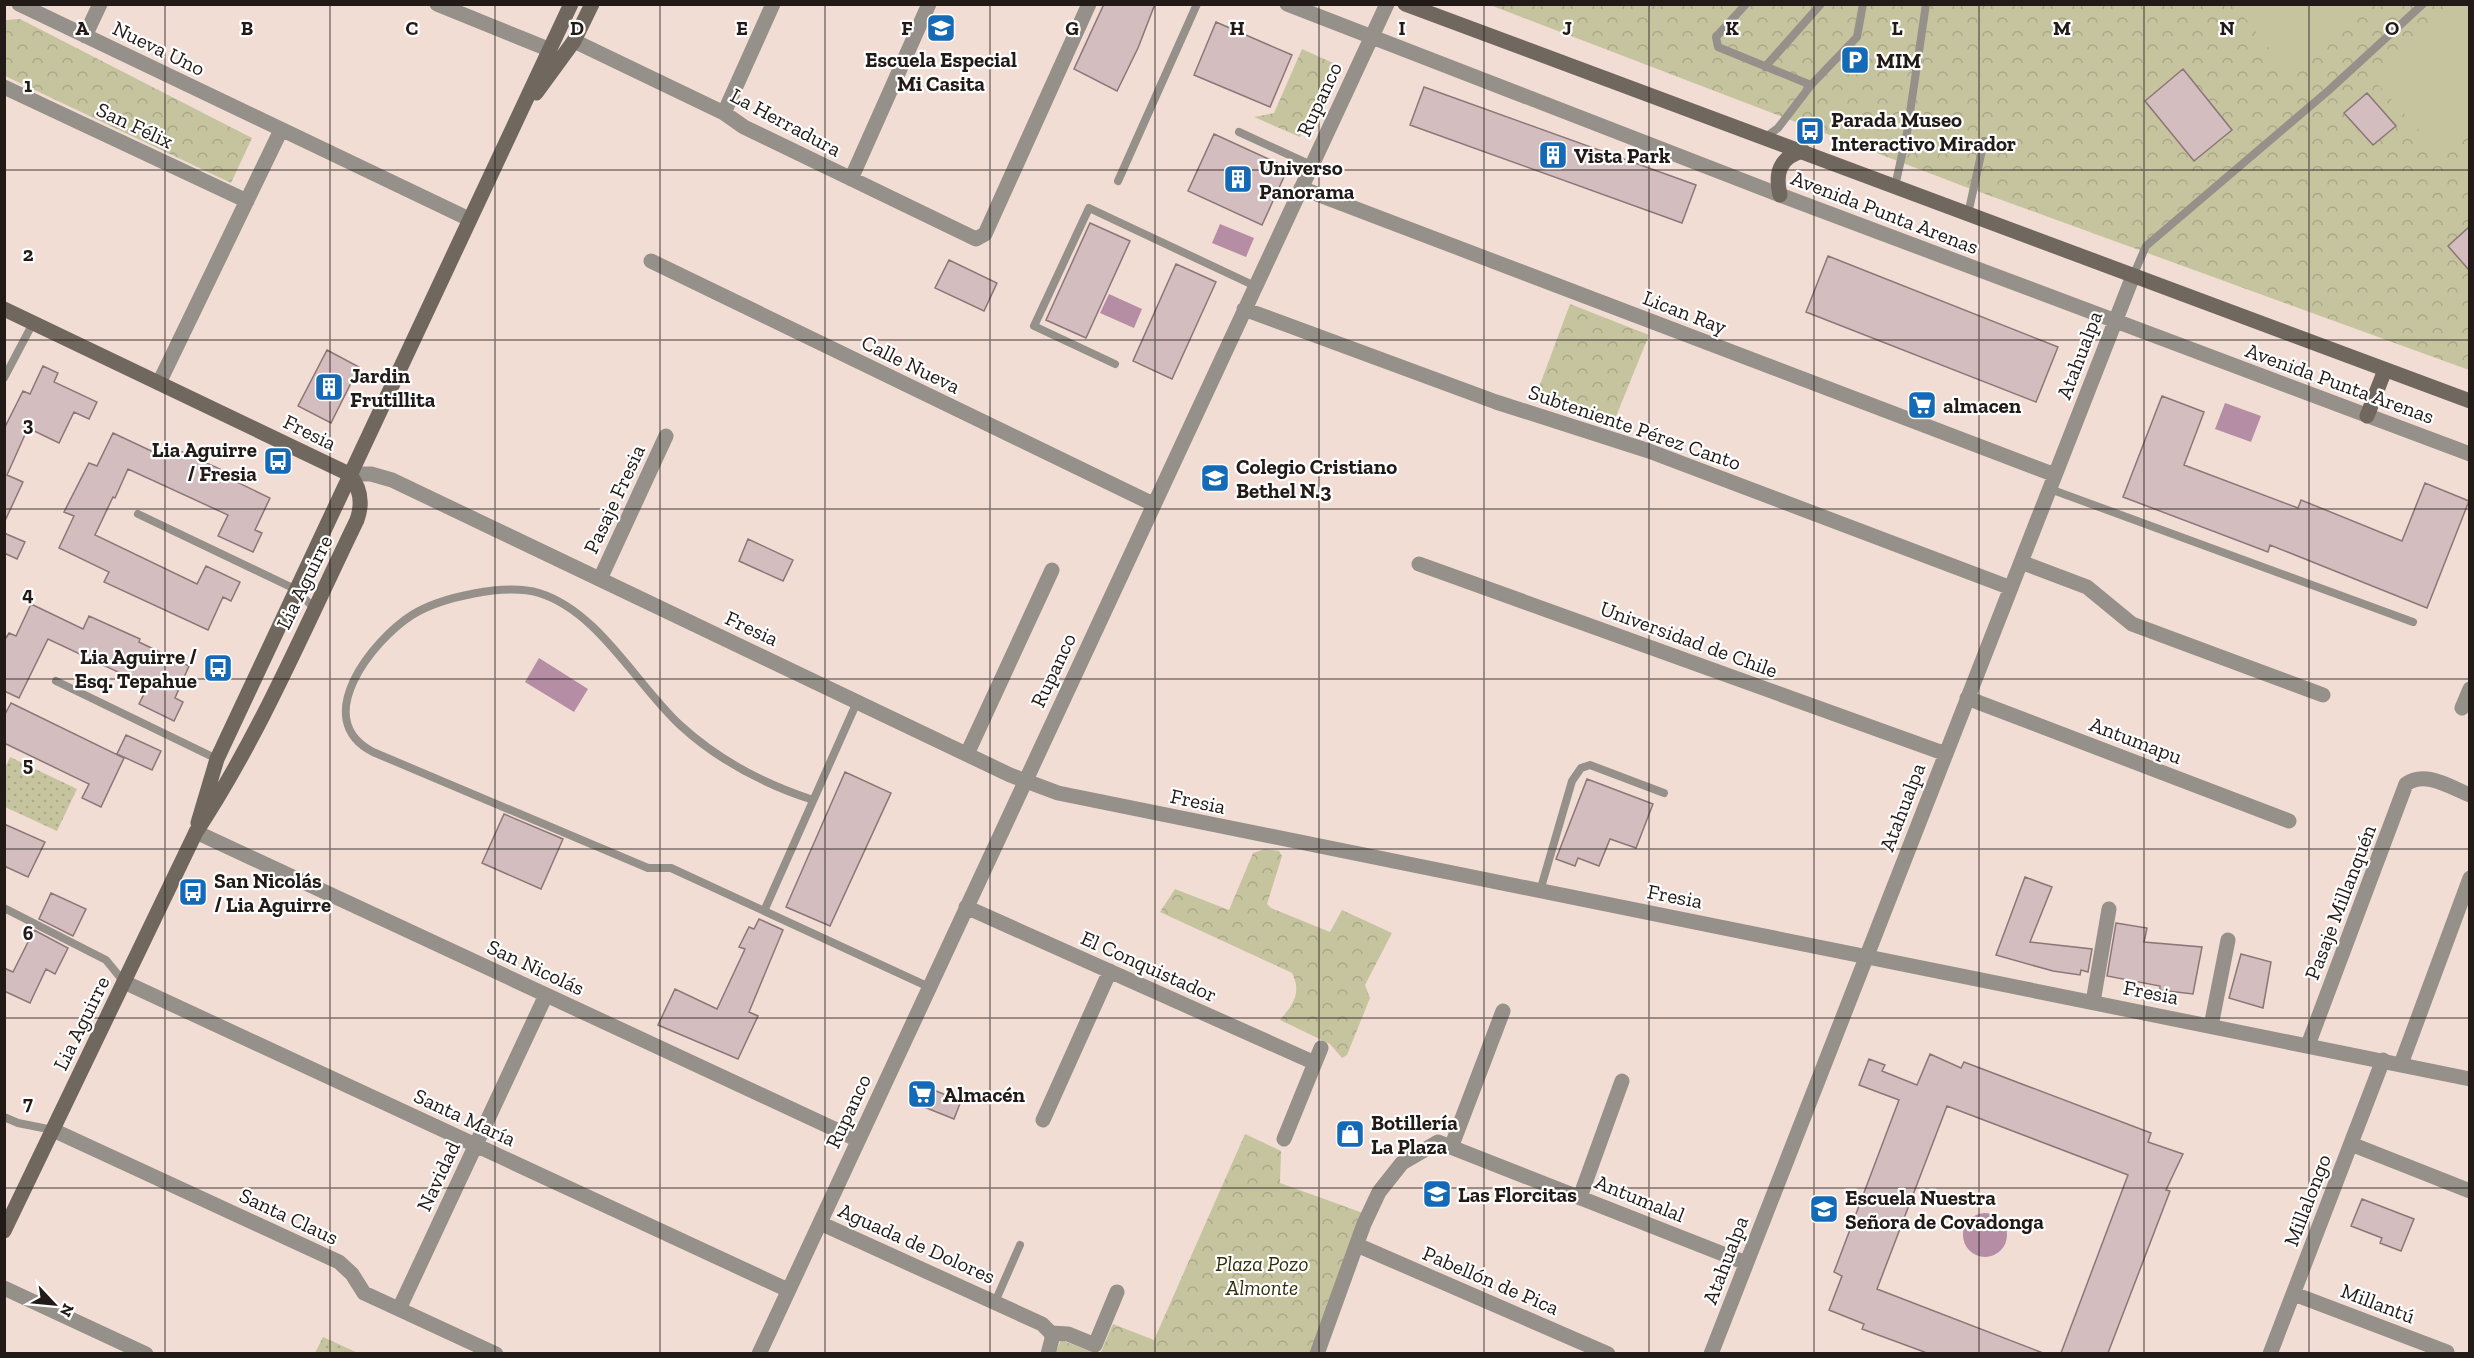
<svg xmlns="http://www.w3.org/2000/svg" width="2474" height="1358" font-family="'Zilla Slab',serif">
<defs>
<pattern id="grass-dots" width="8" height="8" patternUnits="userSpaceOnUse" patternTransform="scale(1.5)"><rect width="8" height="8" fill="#c6c49f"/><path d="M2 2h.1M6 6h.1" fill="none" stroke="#aaa888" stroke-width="1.8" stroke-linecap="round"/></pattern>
<pattern id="park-crowns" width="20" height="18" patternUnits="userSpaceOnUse" patternTransform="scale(1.5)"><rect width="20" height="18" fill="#c6c49f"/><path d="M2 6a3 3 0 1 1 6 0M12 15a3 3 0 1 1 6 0" fill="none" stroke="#aaa888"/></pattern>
</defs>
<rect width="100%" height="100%" fill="#f2ddd5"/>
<path fill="url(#grass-dots)" d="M10 757 77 789 57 831 5 807V768Z
M323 1337 358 1353H315Z"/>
<path fill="url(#park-crowns)" d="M1490 5H2469V370L1963 186Z
M20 19 252 138 231 183 5 76V20Z
M1302 49 1333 63 1300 137 1254 117 1274 113Z
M1570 304 1649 335 1613 424 1535 398Z
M1265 849 1279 851 1282 856 1267 904 1271 908 1330 932 1342 910 1392 933 1365 985 1370 998 1347 1055 1342 1058 1330 1044 1280 1020C1293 1005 1302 993 1292 973L1160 912 1175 889 1229 910 1253 853Z
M1245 1134 1281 1151 1280 1183 1363 1213 1311 1353 1100 1354 1113 1324 1154 1340Z
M1061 1340 1095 1353 1055 1354Z"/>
<path fill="#c6c49f" d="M2234 5H2372L2289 72Z
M2455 5H2469V135L2444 158 2373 79Z
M2469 152V184L2454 166Z"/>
<path fill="#b58da4" d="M1220 224 1254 238 1246 257 1212 243Z
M1109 294 1142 309 1134 328 1100 313Z
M2225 403 2261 416 2251 442 2215 429Z
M539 658 588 689 574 712 525 682Z
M1963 1235a22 22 0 1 1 44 0a22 22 0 1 1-44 0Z"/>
<path fill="#d3bdbe" stroke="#8b7678" stroke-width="1.5" d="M1104 4H1155L1138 48 1117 91 1074 69Z
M1216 22 1292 55 1270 107 1194 75Z
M2183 69 2232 130 2194 161 2145 101Z
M1424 87 1696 185 1682 223 1410 125Z
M2367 93 2396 126 2373 145 2344 113Z
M1214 134 1288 168 1262 225 1188 191Z
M1090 223 1130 241 1086 338 1046 320Z
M2469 227V270L2448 246Z
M1828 256 2058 347 2036 402 1806 312Z
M949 260 997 283 984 311 935 288Z
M1176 264 1216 282 1172 379 1133 361Z
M327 350 359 367 331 423 298 406Z
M43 366 58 373 54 382 97 402 89 419 74 412 59 443 28 428 7 475 23 482 4 523V429L23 391 30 394Z
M2162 396 2204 412 2184 465 2298 508 2301 500 2402 541 2425 483 2469 501 2427 608 2270 545 2268 552 2123 497Z
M113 433 164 457 169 446 220 469 218 473 270 498 255 530 262 533 253 552 218 536 228 515 128 469 115 498 113 497 95 535 197 584 206 566 240 582 231 601 223 597 208 630 104 582 109 572 59 548 74 516 64 512 89 463 97 466Z
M4 533 25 542 17 559 4 553Z
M748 539 793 560 783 581 739 561Z
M31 604 83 629 89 616 140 639 139 642 189 666 175 698 183 702 174 721 139 704 148 686 48 639 19 698 4 691V641L9 633 16 636Z
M11 703 124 758 101 807 82 798 89 784 4 743V716Z
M126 735 161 751 152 770 117 754Z
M845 772 891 793 830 926 786 907Z
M1587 779 1653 804 1636 848 1610 839 1599 866 1578 858 1575 866 1556 859Z
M504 814 563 839 541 889 482 863Z
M4 824 45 842 28 877 4 866Z
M2025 877 2052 887 2030 942 2092 949 2088 972 2081 970 2080 975 2053 971 1996 955Z
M51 893 86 909 73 936 39 919Z
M759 919 783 930 749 1012 758 1016 738 1059 658 1025 675 989 717 1009 745 949 739 947 749 927 754 929Z
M2116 923 2147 928 2144 942 2202 947 2193 994 2160 990V986L2107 976Z
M34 930 68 948 55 974 46 969 30 1003 4 991V968L13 972Z
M2241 954 2271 962 2263 1008 2229 998Z
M1930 1054 1961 1068 1964 1062 2151 1133 2148 1142 2183 1154 2166 1190 2170 1191 2108 1353H2061L2128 1175 1947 1106 1877 1289 2043 1353H1927L1862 1329 1864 1324 1829 1310 1842 1276 1834 1272 1899 1100 1859 1085 1869 1059 1885 1065 1882 1071 1917 1085Z
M916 1083 961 1101 954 1119 909 1101Z
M2362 1199 2414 1219 2401 1251 2380 1243 2382 1238 2351 1226Z"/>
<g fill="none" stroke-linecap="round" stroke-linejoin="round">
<path stroke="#959089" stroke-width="8" d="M1746 4 1716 37 1718 47 1811 85
M1765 67 1821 4
M1239 132 1311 165
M1766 137 1778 128 1811 85 1857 37 1863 4
M1118 181 1197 4
M1895 186 1907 133 1926 4
M1968 214 1984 141
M2133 276 2146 246 2328 91 2423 4
M1115 364 1034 326 1089 208 1255 286
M4 378 33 323
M2050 489 2413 622
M138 514 295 589 314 608
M56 681 217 759
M813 800C764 784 718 760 680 725 636 684 598 611 539 593 506 583 441 597 412 615 373 640 309 719 373 752L648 868H671L929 987
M1540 891 1572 781 1581 768 1590 765 1664 793
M4 908 106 960 124 982
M764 911 857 702
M4 1117 18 1123 53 1130
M995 1302 1020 1245"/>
<path stroke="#959089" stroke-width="15" d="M19 4 469 219
M437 4 548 49
M1287 4 1780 195 2470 454
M85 36 100 4
M574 41 724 113 744 127 976 239 985 234 1089 4
M4 87 247 201
M724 113 773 4
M851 179 929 4
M1301 188 2055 475
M651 261 1153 504
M1244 309 1496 402 1649 451 2011 588
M159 383 281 130
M2021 562 2087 587 2132 624 2323 695
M1419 564 1946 754
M600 579 666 436
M1967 698 2289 821
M2462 708 2470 689
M967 754 1052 570
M196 832 858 1140
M966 907 1315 1063
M124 982 788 1290
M2093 1002 2109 909
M2211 1026 2228 940
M2308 1045 2406 784C2425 770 2450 787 2470 795
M2401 1064 2470 878
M1043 1120 1110 971
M53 1130 339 1262 352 1274 364 1293 496 1354
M1284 1139 1321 1048
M2351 1144 2470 1191
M1452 1145 1503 1011
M1580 1197 1622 1081
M820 1223 1042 1324 1051 1333
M1357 1245 1608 1354
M4 1288 146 1354
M2294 1294 2447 1352
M399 1309 546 995
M1051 1333 1068 1334 1095 1345 1117 1292
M759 1354 1387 4
M1048 1354 1052 1339 1051 1333
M1317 1354 1364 1224 1379 1192 1402 1163 1438 1142 1746 1263
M1711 1354 2133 276
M2270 1354 2383 1060"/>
<path stroke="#959089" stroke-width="15" d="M349 474H371L392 480 1010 775 1058 793 2470 1079"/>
<path stroke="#70685f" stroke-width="15" d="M1405 4 2470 401
M536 93 574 41 592 4
M1780 195C1775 174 1779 157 1803 151
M4 309 349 474C361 488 363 503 357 520 306 625 260 735 196 832L4 1231
M2367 416 2385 370
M198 823 217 759 571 4"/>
</g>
<path fill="none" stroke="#211a17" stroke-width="1.5" stroke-opacity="0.55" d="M165 4V1354M330 4V1354M495 4V1354M660 4V1354M825 4V1354M990 4V1354M1155 4V1354M1319 4V1354M1484 4V1354M1649 4V1354M1814 4V1354M1979 4V1354M2144 4V1354M2309 4V1354M4 170H2470M4 340H2470M4 509H2470M4 679H2470M4 849H2470M4 1018H2470M4 1188H2470"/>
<defs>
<g id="school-square" transform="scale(1.5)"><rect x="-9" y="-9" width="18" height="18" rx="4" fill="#156ab8" stroke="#fff"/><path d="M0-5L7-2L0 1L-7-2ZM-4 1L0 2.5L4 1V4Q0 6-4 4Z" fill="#fff"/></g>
<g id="parking-square" transform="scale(1.5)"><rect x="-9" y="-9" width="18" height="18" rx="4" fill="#156ab8" stroke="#fff"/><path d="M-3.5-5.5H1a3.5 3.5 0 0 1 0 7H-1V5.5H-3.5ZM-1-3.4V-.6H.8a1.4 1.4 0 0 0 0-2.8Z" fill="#fff"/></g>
<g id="bus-square" transform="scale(1.5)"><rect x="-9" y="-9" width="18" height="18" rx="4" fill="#156ab8" stroke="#fff"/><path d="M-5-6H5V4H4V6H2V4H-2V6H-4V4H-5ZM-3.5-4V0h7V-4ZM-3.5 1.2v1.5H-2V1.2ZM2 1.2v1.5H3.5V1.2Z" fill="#fff"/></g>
<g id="building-square" transform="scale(1.5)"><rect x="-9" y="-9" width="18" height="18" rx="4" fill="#156ab8" stroke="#fff"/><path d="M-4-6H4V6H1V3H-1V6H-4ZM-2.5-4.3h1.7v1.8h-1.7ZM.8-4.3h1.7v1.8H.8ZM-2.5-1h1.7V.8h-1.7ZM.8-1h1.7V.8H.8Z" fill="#fff"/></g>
<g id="supermarket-square" transform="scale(1.5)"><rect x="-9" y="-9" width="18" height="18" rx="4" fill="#156ab8" stroke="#fff"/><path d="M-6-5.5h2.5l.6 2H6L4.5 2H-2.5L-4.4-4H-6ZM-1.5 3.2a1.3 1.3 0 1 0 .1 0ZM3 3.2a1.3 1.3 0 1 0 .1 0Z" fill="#fff"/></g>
<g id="shop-square" transform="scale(1.5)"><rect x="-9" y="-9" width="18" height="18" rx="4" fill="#156ab8" stroke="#fff"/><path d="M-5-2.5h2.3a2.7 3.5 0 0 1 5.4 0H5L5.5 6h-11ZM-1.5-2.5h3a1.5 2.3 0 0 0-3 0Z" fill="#fff"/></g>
</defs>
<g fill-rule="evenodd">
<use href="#school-square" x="941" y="28"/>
<use href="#parking-square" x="1855" y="60"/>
<use href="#bus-square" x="1810" y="131"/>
<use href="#building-square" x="1553" y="155"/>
<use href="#building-square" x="1238" y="179"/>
<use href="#building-square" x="329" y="387"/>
<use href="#supermarket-square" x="1922" y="405"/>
<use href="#bus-square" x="278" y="461"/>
<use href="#school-square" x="1215" y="478"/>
<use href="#bus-square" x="218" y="668"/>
<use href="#bus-square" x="193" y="892"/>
<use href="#supermarket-square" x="922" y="1094"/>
<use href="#shop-square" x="1350" y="1134"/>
<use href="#school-square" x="1437" y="1194"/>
<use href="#school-square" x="1824" y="1209"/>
</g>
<g text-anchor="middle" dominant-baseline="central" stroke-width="4.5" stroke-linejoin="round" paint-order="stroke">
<g font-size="21" fill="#211a17" stroke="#fff">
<text transform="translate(159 48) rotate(26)">Nueva Uno</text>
<text transform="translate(1319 99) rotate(-65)">Rupanco</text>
<text transform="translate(786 122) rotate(28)">La Herradura</text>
<text transform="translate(135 125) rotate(25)">San Félix</text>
<text transform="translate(1885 212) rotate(21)">Avenida Punta Arenas</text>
<text transform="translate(1685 312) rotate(21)">Lican Ray</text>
<text transform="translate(2079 355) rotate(-69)">Atahualpa</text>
<text transform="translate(911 364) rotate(26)">Calle Nueva</text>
<text transform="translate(2340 383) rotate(20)">Avenida Punta Arenas</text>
<text transform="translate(1635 427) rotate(19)">Subteniente Pérez Canto</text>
<text transform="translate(310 432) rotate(26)">Fresia</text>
<text transform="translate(614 499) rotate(-65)">Pasaje Fresia</text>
<text transform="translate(304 582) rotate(-64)">Lia Aguirre</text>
<text transform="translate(752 628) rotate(25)">Fresia</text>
<text transform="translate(1689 639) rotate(20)">Universidad de Chile</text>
<text transform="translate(1053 670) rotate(-65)">Rupanco</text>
<text transform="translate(2136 740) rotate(21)">Antumapu</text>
<text transform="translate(1198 801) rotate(12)">Fresia</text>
<text transform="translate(1902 807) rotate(-69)">Atahualpa</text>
<text transform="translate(1675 896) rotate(11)">Fresia</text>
<text transform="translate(2340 902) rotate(-69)">Pasaje Millanquén</text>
<text transform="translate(1149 966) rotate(24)">El Conquistador</text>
<text transform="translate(536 967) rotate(25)">San Nicolás</text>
<text transform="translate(2151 992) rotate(11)">Fresia</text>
<text transform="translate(81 1023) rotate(-64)">Lia Aguirre</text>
<text transform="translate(848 1111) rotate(-65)">Rupanco</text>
<text transform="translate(465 1117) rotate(25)">Santa María</text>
<text transform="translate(438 1176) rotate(-65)">Navidad</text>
<text transform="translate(1640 1198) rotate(22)">Antumalal</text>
<text transform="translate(2307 1200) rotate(-69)">Millalongo</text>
<text transform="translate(289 1216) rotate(25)">Santa Claus</text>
<text transform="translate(917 1243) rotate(24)">Aguada de Dolores</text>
<text transform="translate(1725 1260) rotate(-69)">Atahualpa</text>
<text transform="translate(1491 1280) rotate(23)">Pabellón de Pica</text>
<text transform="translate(2378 1303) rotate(21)">Millantú</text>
</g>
<g font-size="21" font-weight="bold" fill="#211a17" stroke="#fff" text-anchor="start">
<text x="941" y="59" text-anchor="middle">Escuela Especial<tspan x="941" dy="24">Mi Casita</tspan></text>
<text x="1876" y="60">MIM</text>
<text x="1831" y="119">Parada Museo<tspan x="1831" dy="24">Interactivo Mirador</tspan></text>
<text x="1574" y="155">Vista Park</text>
<text x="1259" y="167">Universo<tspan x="1259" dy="24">Panorama</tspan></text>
<text x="350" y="375">Jardin<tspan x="350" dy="24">Frutillita</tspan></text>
<text x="1943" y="405">almacen</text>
<text x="257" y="449" text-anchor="end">Lia Aguirre<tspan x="257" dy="24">/ Fresia</tspan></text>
<text x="1236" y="466">Colegio Cristiano<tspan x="1236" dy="24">Bethel N.3</tspan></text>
<text x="197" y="656" text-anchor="end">Lia Aguirre /<tspan x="197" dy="24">Esq. Tepahue</tspan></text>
<text x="214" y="880">San Nicolás<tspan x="214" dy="24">/ Lia Aguirre</tspan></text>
<text x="943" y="1094">Almacén</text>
<text x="1371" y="1122">Botillería<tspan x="1371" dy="24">La Plaza</tspan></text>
<text x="1458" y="1194">Las Florcitas</text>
<text x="1845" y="1197">Escuela Nuestra<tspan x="1845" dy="24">Señora de Covadonga</tspan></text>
</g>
<g font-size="21" font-style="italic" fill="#312e09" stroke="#fff">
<text x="1262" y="1263">Plaza Pozo<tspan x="1262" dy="24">Almonte</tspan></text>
</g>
</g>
<g font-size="20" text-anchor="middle" font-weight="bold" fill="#211a17" stroke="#fff" stroke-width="4.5" stroke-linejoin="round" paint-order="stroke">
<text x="82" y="35">A</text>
<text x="247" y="35">B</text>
<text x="412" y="35">C</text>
<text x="577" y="35">D</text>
<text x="742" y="35">E</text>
<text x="907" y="35">F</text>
<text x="1072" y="35">G</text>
<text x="1237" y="35">H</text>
<text x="1402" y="35">I</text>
<text x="1567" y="35">J</text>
<text x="1732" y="35">K</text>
<text x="1897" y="35">L</text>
<text x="2062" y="35">M</text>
<text x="2227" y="35">N</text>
<text x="2392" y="35">O</text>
<text x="28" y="92">1</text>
<text x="28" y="261">2</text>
<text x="28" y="431">3</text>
<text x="28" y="601">4</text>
<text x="28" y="771">5</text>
<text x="28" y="940">6</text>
<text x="28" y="1110">7</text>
</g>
<rect width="2474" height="1358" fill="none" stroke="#211a17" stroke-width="12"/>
<g transform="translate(54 1304) rotate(116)" stroke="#ffffff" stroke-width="4.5" paint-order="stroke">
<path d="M0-4.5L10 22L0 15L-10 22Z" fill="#211a17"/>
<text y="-9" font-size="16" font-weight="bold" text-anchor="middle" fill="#211a17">N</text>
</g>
</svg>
